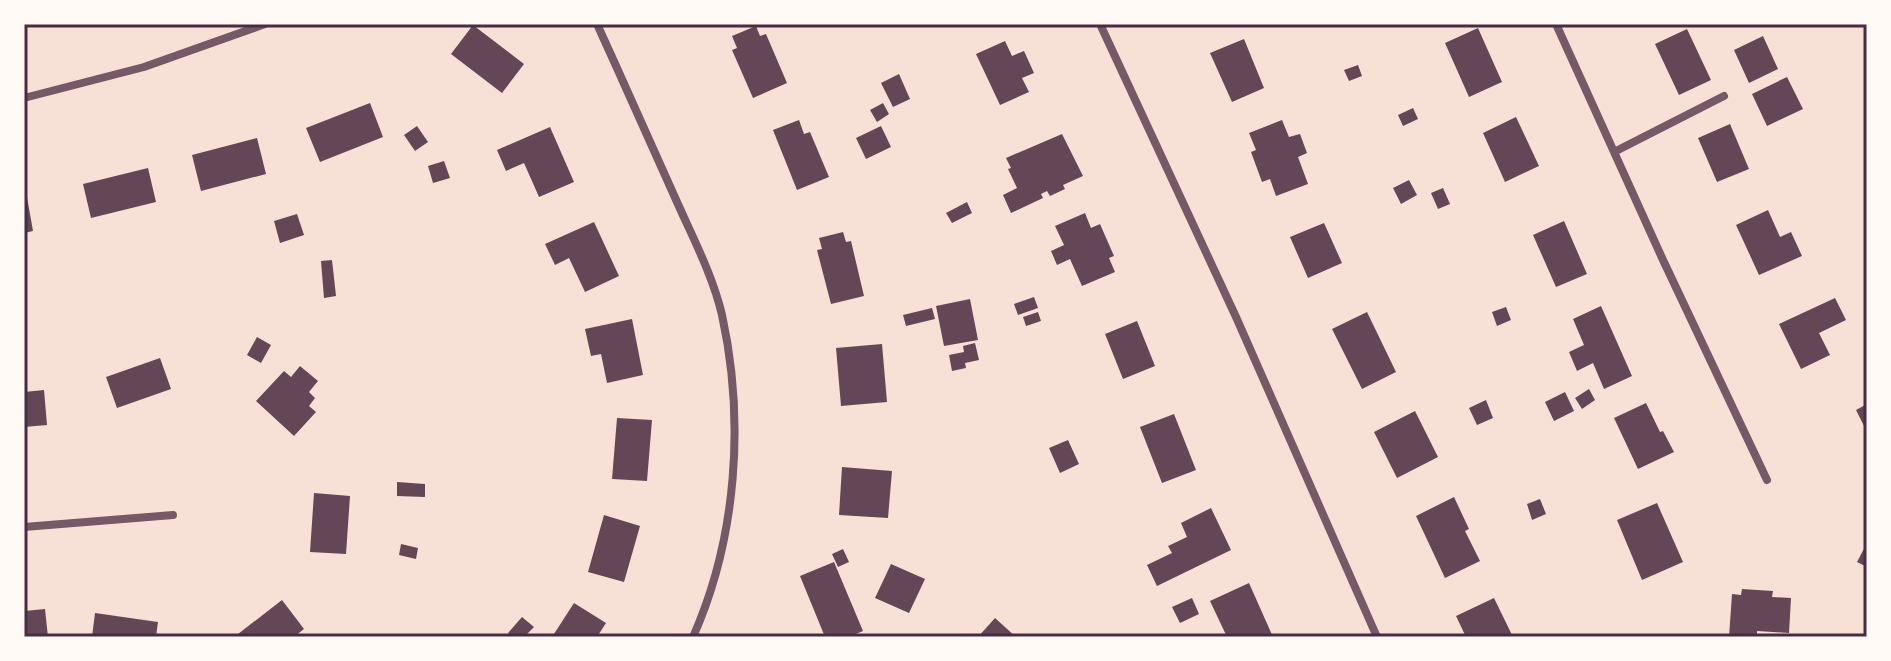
<svg xmlns="http://www.w3.org/2000/svg" width="1891" height="661" font-family="'PT Sans',sans-serif">
<rect width="100%" height="100%" fill="#f7e1d7"/>
<path fill="#644757" d="M473 25 524 64 502 93 451 54Z
M756 26 760 36 766 34 787 83 753 98 732 50 737 48 732 36Z
M1478 28 1502 82 1469 97 1445 43Z
M1687 29 1711 80 1679 95 1655 44Z
M1763 36 1778 69 1749 83 1734 50Z
M1244 39 1264 88 1232 102 1210 53Z
M1005 41 1012 56 1024 51 1034 73 1022 78 1029 92 1000 105 976 54Z
M1358 65 1362 76 1349 81 1344 70Z
M899 74 910 99 893 107 881 83Z
M1787 77 1803 109 1767 126 1752 94Z
M370 103 383 137 320 162 306 128Z
M883 103 889 114 877 122 870 110Z
M1413 108 1418 119 1403 126 1398 115Z
M1516 117 1539 166 1505 182 1483 133Z
M799 120 804 134 810 132 829 177 797 190 773 130Z
M1282 120 1289 137 1300 134 1307 153 1298 157 1308 184 1276 196 1270 179 1262 182 1251 152 1256 150 1249 133Z
M1730 124 1749 169 1717 182 1698 138Z
M417 126 428 142 415 151 404 135Z
M881 126 891 147 866 159 856 138Z
M550 127 574 182 539 197 524 163 506 171 497 150Z
M1062 134 1083 176 1063 185 1065 189 1050 196 1047 191 1041 194 1043 198 1011 213 1003 195 1017 188 1008 169 1011 168 1006 158Z
M257 138 266 174 201 191 192 155Z
M444 161 450 178 433 183 428 166Z
M148 168 156 202 91 218 83 184Z
M1409 180 1417 195 1401 204 1393 188Z
M1443 188 1450 204 1438 209 1431 193Z
M27 197 33 231 24 233V198Z
M967 202 972 213 952 223 946 213Z
M1768 210 1780 237 1791 232 1802 256 1759 275 1736 225Z
M1085 213 1091 228 1100 224 1114 256 1109 258 1115 272 1082 286 1070 259 1057 265 1051 251 1064 245 1055 226Z
M297 214 304 235 280 243 274 221Z
M1564 221 1587 274 1556 287 1533 235Z
M594 222 619 276 585 292 569 258 555 265 545 244Z
M1324 223 1342 263 1308 278 1290 237Z
M843 232 846 242 851 241 864 296 831 304 817 250 822 249 819 238Z
M332 260 336 296 324 298 321 261Z
M1034 297 1038 308 1018 315 1014 304Z
M1835 298 1846 320 1819 333 1830 355 1801 369 1779 324Z
M970 299 978 340 944 346 936 306Z
M1601 306 1632 376 1604 389 1593 363 1577 371 1569 352 1584 345 1573 319Z
M1506 307 1511 320 1497 326 1492 312Z
M932 308 935 319 906 326 903 315Z
M1038 312 1041 321 1026 326 1023 317Z
M1367 312 1396 372 1362 389 1332 329Z
M632 319 643 375 607 383 601 354 591 356 585 329Z
M1137 321 1155 366 1123 379 1105 334Z
M257 337 271 345 261 363 247 355Z
M975 343 979 360 965 363 966 368 952 371 949 355 964 352 963 346Z
M882 344 887 402 841 406 836 348Z
M160 358 171 389 117 408 106 377Z
M300 366 318 381 309 392 315 398 309 406 316 412 294 436 256 401 284 371 291 377Z
M1589 389 1595 400 1582 409 1575 398Z
M44 390 47 425 24 427V392Z
M1565 392 1574 411 1554 421 1545 402Z
M1486 400 1493 418 1477 425 1469 408Z
M1646 403 1660 432 1663 431 1674 452 1638 469 1614 418Z
M1867 404V432L1856 410Z
M1415 411 1438 457 1397 478 1374 432Z
M1174 414 1196 470 1162 483 1140 427Z
M617 418 652 420 647 481 612 479Z
M1068 440 1079 464 1060 473 1049 448Z
M842 467 892 471 888 518 839 515Z
M397 482 425 484V497L397 496Z
M314 493 350 496 346 554 310 552Z
M1454 497 1469 529 1465 531 1480 561 1445 578 1416 516Z
M1540 499 1546 514 1532 520 1527 504Z
M1657 503 1683 562 1642 580 1617 520Z
M1211 508 1231 550 1157 586 1147 565 1172 553 1168 546 1187 537 1181 523Z
M604 515 640 526 624 582 588 572Z
M1867 543V567L1857 562Z
M401 544 418 548 416 559 399 555Z
M843 549 849 562 838 567 832 554Z
M834 562 863 631 849 637H825L800 576Z
M891 564 925 579 909 613 875 598Z
M1249 583 1273 637H1227L1210 601Z
M1742 589 1773 591 1772 597 1791 598 1789 633 1757 631V637H1729L1732 594 1741 595Z
M1192 598 1199 614 1180 623 1172 607Z
M1494 598 1513 637H1466L1456 616Z
M282 600 304 629 294 637H240L238 634Z
M574 603 606 623 597 637H552Z
M45 609 48 637H24V611Z
M95 613 158 622 156 637H92Z
M522 617 534 627 524 637H512L508 633Z
M995 618 1016 637H978Z"/>
<g fill="none" stroke-linecap="round" stroke-linejoin="round">
<path stroke="#755966" stroke-width="8" d="M597 24C624 83 650 142 677 202 693 238 713 276 722 315 745 420 737 538 693 637
M1100 24 1236 317 1377 637
M1556 24 1663 260 1767 480
M24 98 144 67 265 24
M1614 152 1724 96
M24 527 173 515"/>
</g>
<rect width="1891" height="661" fill="none" stroke="#fffaf5" stroke-width="52"/>
<rect x="26" y="26" width="1839" height="609" fill="none" stroke="#4a2c40" stroke-width="3"/>
</svg>
